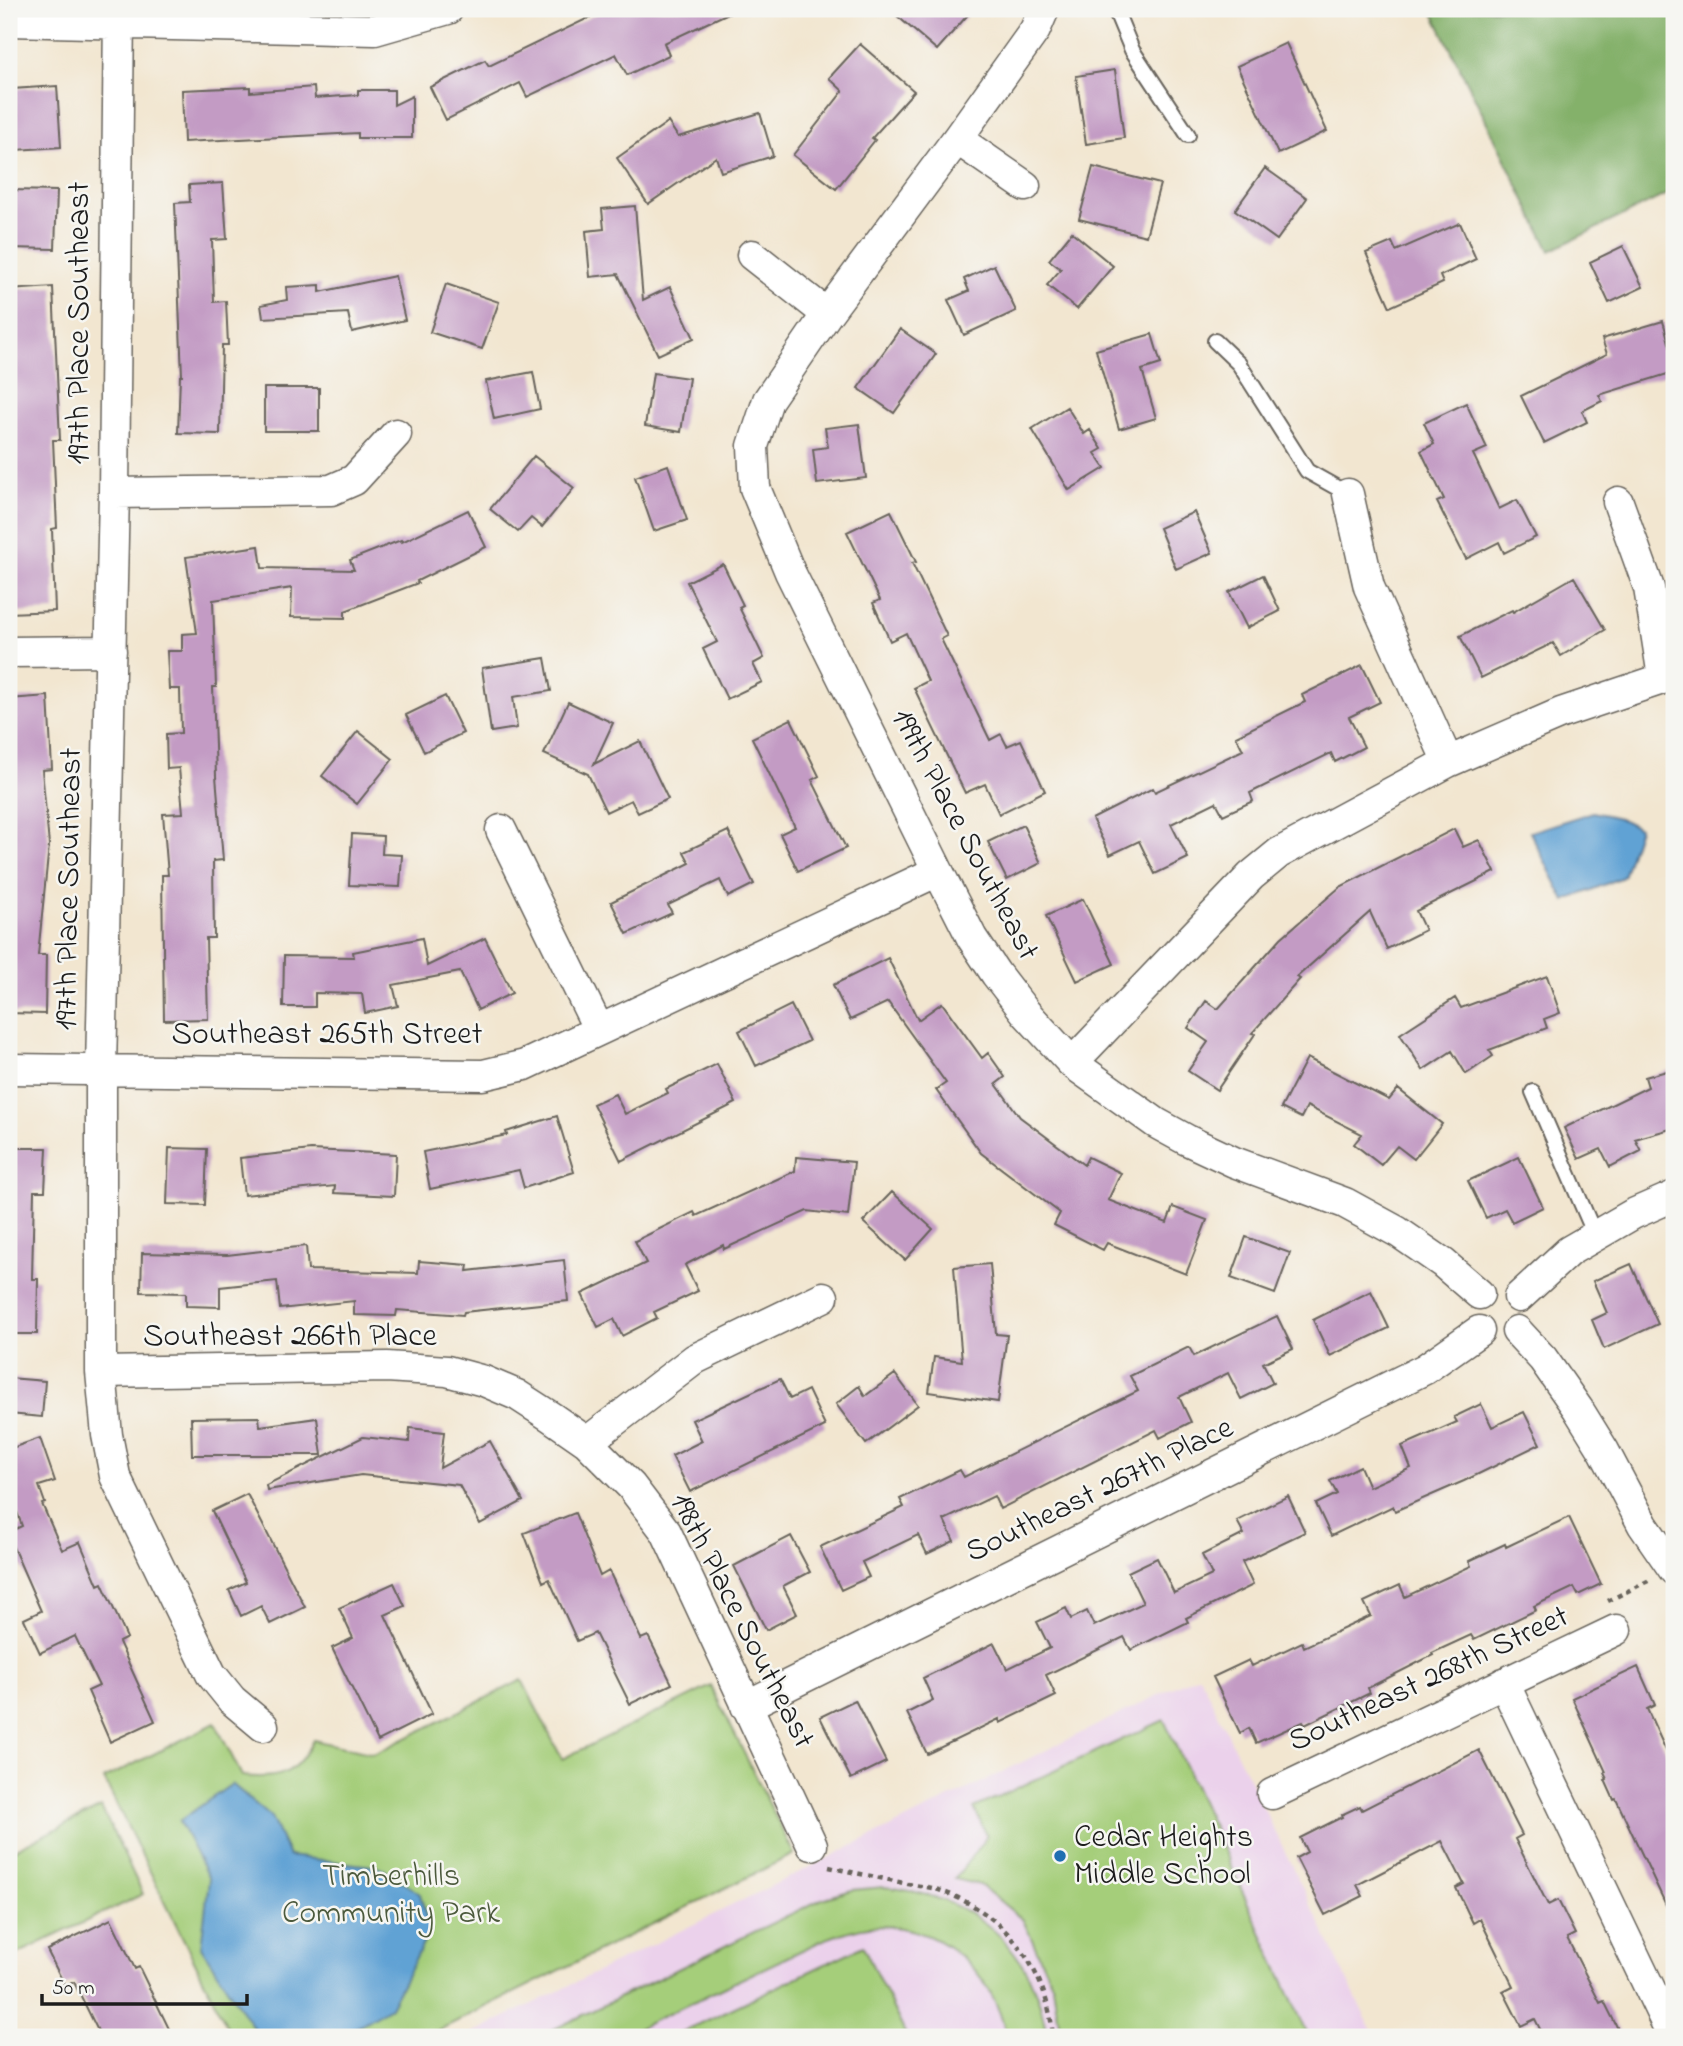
<svg xmlns="http://www.w3.org/2000/svg" width="1683" height="2046" font-family="'Indie Flower',sans-serif">
<rect width="100%" height="100%" fill="#f6f6f2"/>
<filter id="ink" filterUnits="userSpaceOnUse"><feTurbulence type="fractalNoise" baseFrequency=".0143" numOctaves="2"/><feDisplacementMap in="SourceGraphic" scale="14" xChannelSelector="R" yChannelSelector="G"/><feConvolveMatrix kernelMatrix="1 2 1 2 8 2 1 2 1" color-interpolation-filters="sRGB"/></filter>
<filter id="wash" filterUnits="userSpaceOnUse"><feTurbulence type="fractalNoise" baseFrequency=".00686" numOctaves="4" result="noise"/><feDisplacementMap in="SourceGraphic" scale="28" xChannelSelector="R" yChannelSelector="G"/><feGaussianBlur stdDeviation="1.57" result="paint"/><feColorMatrix in="noise" values="0 0 0 0 0 0 0 0 0 0 0 0 0 0 0 0 0 1.4 0 .05"/><feComposite in="paint" operator="in"/></filter>
<g filter="url(#wash)">
<rect width="100%" height="100%" fill="#f2e6d0"/>
<path fill="#ebd1eb" d="M1199 1675 1375 2037H465Z"/>
<path fill="#a5ce7a" stroke="#60754b" stroke-width="2" d="M522 1680 562 1759 711 1686 794 1854 425 2037H232L104 1779 215 1723 242 1776C279 1780 296 1775 313 1740L374 1754Z
M1164 1720 1309 2037H1061L1053 1986 1023 1920 980 1885 955 1879 987 1836 974 1808Z
M101 1807 143 1894 9 1958V1852Z
M884 1887C974 1896 1034 1945 1047 2037H1006C995 1971 938 1920 868 1927 851 1929 837 1935 821 1941L620 2037H538L822 1899 852 1890Z
M863 1946 907 2037H672Z"/>
<path fill="#84b16a" stroke="#506643" stroke-width="2" d="M1431 9H1674V199L1671 192 1550 251Z"/>
<path fill="#60a2d4" stroke="#3e5f78" stroke-width="2" d="M1593 812 1619 818 1639 828 1623 877 1565 901 1530 832Z
M232 1784 271 1817 289 1856 380 1867 420 1894 430 1931 390 2007 340 2037H259L201 1947 209 1879 179 1821Z"/>
<g id="blocks">
<path fill="#c39bc4" d="M607 9H737L664 43 669 55 627 75 616 54 527 97 520 83 446 120 430 87 485 60 489 66Z
M889 9H973L937 50Z
M1286 43 1327 131 1278 154 1237 66Z
M860 44 914 91 872 138 875 140 836 189 793 155 843 91 829 78Z
M1115 70 1124 138 1086 144 1076 76Z
M57 86 61 147 16 150 12 89Z
M250 87V92L314 87 315 98 358 95V90H394V105L412 96V138H358V133L184 142 182 90Z
M760 113 773 156 721 172 716 157 648 204 617 158 668 122 678 137Z
M1093 167 1160 184 1146 236 1079 219Z
M1265 168 1307 198 1277 240 1235 210Z
M223 183 227 239 212 240 214 302 226 301 228 345H222L220 434 178 433 180 376H182L175 203 190 202 189 185Z
M10 190 57 191 55 249 9 248Z
M635 206 643 300 670 287 694 338 658 355 618 274 590 277 586 231 604 229 602 209Z
M1460 223 1476 259 1440 276 1443 283 1390 307 1366 253 1392 242 1396 251Z
M1072 232 1113 266 1077 309 1047 285 1061 269 1049 260Z
M1623 246 1643 287 1609 303 1590 262Z
M994 265 1016 311 964 335 948 300 969 291 964 279Z
M395 276 405 320 352 332 348 313 263 318 261 305 287 300 286 287 320 285V292Z
M446 284 499 302 482 349 430 332Z
M53 287 60 440H53L57 528 52 529 55 611 9 613V545L11 544 9 458H12L9 395V290Z
M1663 321 1674 361V372L1599 395 1602 401 1582 411 1587 422 1544 443 1521 396 1607 354 1602 339Z
M900 329 936 354 894 413 858 388Z
M1152 334 1161 364 1142 370 1156 418 1119 429 1096 350Z
M533 372 540 409 494 419 486 381Z
M653 373 689 378 681 432 645 426Z
M264 388H319V431H264Z
M1466 403 1487 448 1473 454 1499 509 1517 500 1536 537 1504 553 1499 542 1466 559 1437 502 1444 499 1421 451 1434 444 1424 423Z
M1067 407 1084 434 1090 430 1102 449 1095 453 1105 468 1069 490 1032 429Z
M859 424 866 478 817 484 813 449 828 447 825 428Z
M534 456 574 488 542 527 531 518 518 532 490 509Z
M668 465 687 520 654 531 635 477Z
M468 510 486 547 417 581 418 583 345 611V618L291 617 292 588 213 600 216 687H213L216 776 223 860 213 861 214 938H206L208 1019 164 1020 162 875H168L163 814 183 813 179 768 167 769 166 734 181 733 180 689H169L167 651H182V634L197 633 186 557 259 546 262 568 354 570 350 560 401 540 402 542Z
M891 511 916 562 912 563 947 636 941 639 990 740 1001 734 1007 746 1021 740 1045 791 999 814 985 784 965 793 914 688 928 681 906 633 890 641 873 603 880 600 847 532Z
M1194 512 1212 553 1176 569 1159 528Z
M723 564 743 605 739 607 764 658 753 664 762 682 727 699 703 649 717 642 687 582Z
M1263 575 1280 611 1247 628 1229 592Z
M1574 577 1605 630 1561 656 1553 643 1481 678 1460 636 1512 610 1513 612Z
M545 658 551 691 513 697 517 728 491 732 482 668Z
M1362 665 1380 702 1349 717 1364 747 1335 762 1331 753 1250 793 1253 801 1223 815 1216 802 1171 824 1188 858 1155 874 1139 841 1110 855 1092 819 1153 788 1155 792 1243 750 1236 736 1305 702 1302 695Z
M48 696 52 769 42 770 49 845 38 955H46L45 1014 9 1013V891L12 857H9V699Z
M445 696 463 733 424 752 406 715Z
M568 702 613 723 594 764 640 741 668 799 638 813 631 800 606 812 588 774 544 754Z
M791 719 819 776 812 780 846 848 798 871 780 834 795 827 752 738Z
M358 731 393 759 357 804 322 776Z
M1023 825 1041 863 1007 880 988 842Z
M1454 829 1463 847 1479 840 1495 872 1416 911 1425 930 1387 949 1370 912 1297 977 1300 979 1252 1033 1255 1034 1217 1090 1188 1071 1208 1042 1188 1028 1206 1001 1218 1009 1281 938 1340 887Z
M728 831 754 884 728 897 720 880 668 905 672 913 627 934 611 902 690 863 684 852Z
M352 834 383 836 382 854 402 855 400 887 349 885Z
M1083 899 1114 964 1077 981 1046 916Z
M422 938 427 966 485 938 512 993 478 1010 460 972 393 985 398 1006 365 1013 362 994 315 993V1007H283L284 956 354 957 353 952Z
M888 958 918 1020 942 1003 982 1058 988 1053 1005 1077 996 1084 1020 1117 1084 1165 1088 1157 1121 1173 1108 1200 1167 1223 1173 1207 1207 1220 1186 1274 1107 1243 1103 1250 1054 1225 1060 1213 981 1153 936 1090 946 1083 888 1002 850 1020 833 985Z
M1547 976 1560 1013 1544 1019 1547 1028 1489 1050 1493 1056 1466 1074 1452 1051 1423 1070 1400 1034 1455 998 1461 1008Z
M791 1005 809 1041 756 1066 739 1031Z
M1307 1058 1389 1100 1398 1089 1442 1124 1414 1159 1397 1146 1381 1165 1354 1144 1362 1134 1307 1106 1301 1118 1281 1108Z
M717 1064 736 1103 621 1161 593 1104 615 1094 625 1114 668 1093 666 1089Z
M1674 1069V1128L1635 1139 1641 1151 1610 1167 1601 1149 1579 1159 1564 1128 1648 1087 1645 1077Z
M557 1116 574 1172 524 1188 519 1170 430 1189 423 1152 507 1135 506 1132Z
M14 1148H47L45 1191H34L32 1279H38L37 1334H9V1158H14Z
M169 1148 207 1149 205 1205 167 1204Z
M311 1150 396 1154 394 1196 334 1193 335 1186 244 1195 240 1158Z
M796 1157 854 1162 848 1216 807 1211 724 1249 723 1245 685 1265 698 1291 654 1312 657 1318 622 1336 614 1319 598 1327 582 1294 646 1263 635 1241 694 1212 696 1216 795 1171Z
M1519 1157 1543 1207 1512 1222 1505 1209 1486 1218 1468 1181Z
M892 1192 933 1229 905 1260 863 1222Z
M1246 1237 1290 1253 1275 1294 1231 1278Z
M306 1246 308 1270 418 1273 419 1261 468 1265 467 1271 564 1260 568 1301 464 1312 463 1315 397 1310 396 1316 354 1315V1301L280 1309 277 1281 220 1287V1307L186 1306V1293L141 1292 142 1253 227 1255Z
M990 1264 996 1334 1007 1335 998 1402 929 1392 934 1357 962 1361 954 1267Z
M1631 1264 1658 1324 1604 1349 1592 1320 1607 1313 1593 1281Z
M1371 1291 1389 1328 1330 1356 1313 1320Z
M1277 1316 1293 1349 1263 1363 1273 1383 1241 1399 1228 1373 1179 1397 1191 1422 1160 1438 1156 1430 1000 1509 994 1496 944 1520 954 1541 927 1554 918 1535 862 1562 869 1577 841 1590 820 1547 904 1507 900 1499 960 1470 964 1477 1138 1391 1130 1376 1189 1347 1194 1356Z
M895 1374 918 1405 866 1444 836 1404 859 1386 865 1396Z
M9 1378 45 1381 42 1417 9 1414Z
M780 1379 790 1399 808 1390 825 1426 690 1492 672 1456 702 1441 692 1420Z
M1481 1404 1492 1427 1524 1412 1540 1444 1464 1481 1395 1511 1393 1506 1331 1536 1316 1504 1337 1494 1330 1481 1360 1466 1369 1487 1411 1468 1402 1446 1457 1422 1454 1417Z
M259 1417 260 1426 317 1418 322 1455H192L191 1418Z
M410 1428 444 1432 440 1468 490 1441 523 1501 480 1524 459 1485 361 1475 267 1490 266 1485 363 1437 409 1442Z
M40 1438 55 1481 39 1486 45 1503 42 1504 62 1550 80 1542 98 1585 102 1583 127 1638 119 1642 155 1721 110 1742 88 1691 99 1686 75 1636 40 1653 24 1619 41 1611 9 1538V1532L22 1526 9 1489V1449Z
M247 1494 305 1607 270 1624 261 1606 241 1616 229 1590 246 1582 212 1511Z
M1288 1496 1305 1532 1242 1562 1253 1585 1186 1618 1188 1622 1131 1650 1124 1637 1046 1675 1056 1696 1000 1723 999 1719 927 1754 907 1713 933 1700 923 1678 994 1643 1007 1669 1050 1648 1037 1622 1066 1608 1071 1619 1087 1611 1094 1626 1143 1603 1128 1572 1157 1558 1174 1593 1212 1575 1202 1555 1244 1534 1237 1521Z
M575 1513 600 1576 609 1571 641 1639 648 1636 672 1684 630 1704 595 1633 577 1641 549 1579 543 1582 524 1533Z
M1569 1517 1601 1584 1578 1595 1574 1587 1534 1606 1536 1610 1474 1640 1471 1635 1432 1653 1433 1655 1368 1688 1370 1693 1305 1725 1303 1722 1256 1743 1249 1728 1240 1733 1213 1677 1249 1660 1252 1666 1302 1642 1304 1647 1371 1616 1364 1602 1400 1585 1405 1597 1471 1566 1469 1561 1505 1544 1506 1547Z
M791 1536 810 1572 783 1586 797 1614 766 1630 734 1566Z
M394 1583 405 1606 385 1615 432 1714 378 1741 332 1648 353 1638 339 1608Z
M1638 1667 1655 1705 1647 1709 1674 1768V1922L1616 1799 1614 1800 1605 1780 1607 1779 1604 1773 1606 1772 1572 1698Z
M855 1700 886 1762 851 1779 820 1717Z
M1479 1750 1522 1835 1515 1839 1548 1905 1558 1900 1575 1934 1567 1938 1600 2003 1604 2001 1622 2037H1544L1535 2019 1521 2026 1503 1991 1513 1986 1480 1919 1473 1923 1456 1888 1464 1884 1442 1841 1357 1885 1363 1896 1325 1915 1296 1858 1307 1852 1300 1838 1342 1817 1341 1815 1360 1806 1362 1810Z
M111 1919 135 1969 139 1967 173 2037H101L74 1982 65 1986 47 1950Z"/>
</g>
</g>
<g filter="url(#ink)">
<use href="#blocks" fill-opacity="0" stroke="#67635b" stroke-width="2"/>
<g fill="none" stroke-linecap="round" stroke-linejoin="round">
<g stroke="#67635b" stroke-width="18">
<path id="lane" d="M1115 9 1132 50 1188 135
M1215 341 1239 364 1307 471 1348 494
M1533 1092 1595 1235"/>
</g>
<g stroke="#67635b" stroke-width="33">
<path id="street" d="M119 9 114 493 101 1069V1372L107 1435 115 1476 211 1674 232 1700 263 1726
M1044 9 1035 30 957 139 827 314 768 400 753 446 755 488 790 572 938 871 972 938 996 974 1026 1013 1072 1063 1156 1123 1187 1140 1234 1162 1345 1203 1398 1232 1443 1263 1479 1294
M9 21 375 30 448 9
M957 139 1025 186
M752 255 827 314
M114 493 331 490 354 480 396 434
M1348 494 1369 587 1448 762
M1618 502 1649 588 1663 677
M9 652 111 651
M501 830 599 1030
M1072 1063 1251 876 1279 853 1448 762 1561 713 1674 675
M9 1069 483 1075 525 1065 938 871
M1519 1297 1569 1251 1633 1214 1674 1196
M1517 1331 1543 1359 1578 1409 1604 1451 1643 1525 1674 1570
M101 1372 387 1367 447 1371 484 1381 517 1395 551 1417 587 1442 631 1486 666 1532 812 1845
M587 1442 695 1359 823 1297
M1504 1683 1673 2037
M746 1706 1425 1369 1479 1331
M1272 1794 1616 1630"/>
</g>
<path stroke="#67635b" stroke-width="4.5" stroke-dasharray="5 5" stroke-linecap="butt" d="M1608 1601 1650 1580
M829 1867C855 1873 881 1878 908 1884 919 1886 933 1887 944 1892 1007 1915 1048 1971 1053 2037"/>
<use href="#lane" stroke="#fff" stroke-width="14"/>
<use href="#street" stroke="#fff" stroke-width="30"/>
</g>
</g>
<circle fill="#1f6fb2" stroke="#f6f6f2" stroke-width="2.5" cx="1060" cy="1856" r="7"/>
<g text-anchor="middle" dominant-baseline="central" stroke-width="5" stroke-linejoin="round" paint-order="stroke">
<g font-size="32" fill="#1c1c1c" stroke="#f6f6f2">
<text transform="translate(80 323) rotate(-90)">197th Place Southeast</text>
<text transform="translate(964 835) rotate(62)">199th Place Southeast</text>
<text transform="translate(70 889) rotate(-89)">197th Place Southeast</text>
<text x="327" y="1035">Southeast 265th Street</text>
<text x="290" y="1337">Southeast 266th Place</text>
<text transform="translate(1100 1491) rotate(-26)">Southeast 267th Place</text>
<text transform="translate(741 1621) rotate(63)">198th Place Southeast</text>
<text transform="translate(1429 1680) rotate(-25)">Southeast 268th Street</text>
</g>
<g font-size="32" fill="#1c1c1c" stroke="#f6f6f2" text-anchor="start">
<text x="1074" y="1838">Cedar Heights<tspan x="1074" dy="37">Middle School</tspan></text>
</g>
<g font-size="32" fill="#4c5a3d" stroke="#f6f6f2">
<text x="391" y="1877">Timberhills<tspan x="391" dy="37">Community Park</tspan></text>
</g>
</g>
<rect width="1683" height="2046" fill="none" stroke="#f6f6f2" stroke-width="35"/>
<path d="M42 1994v10h205v-10" fill="none" stroke="#1c1c1c" stroke-width="3.5"/>
<text x="52" y="1994" font-size="21" fill="#1c1c1c" stroke="#f6f6f2" stroke-width="5" paint-order="stroke">50 m</text>
</svg>
